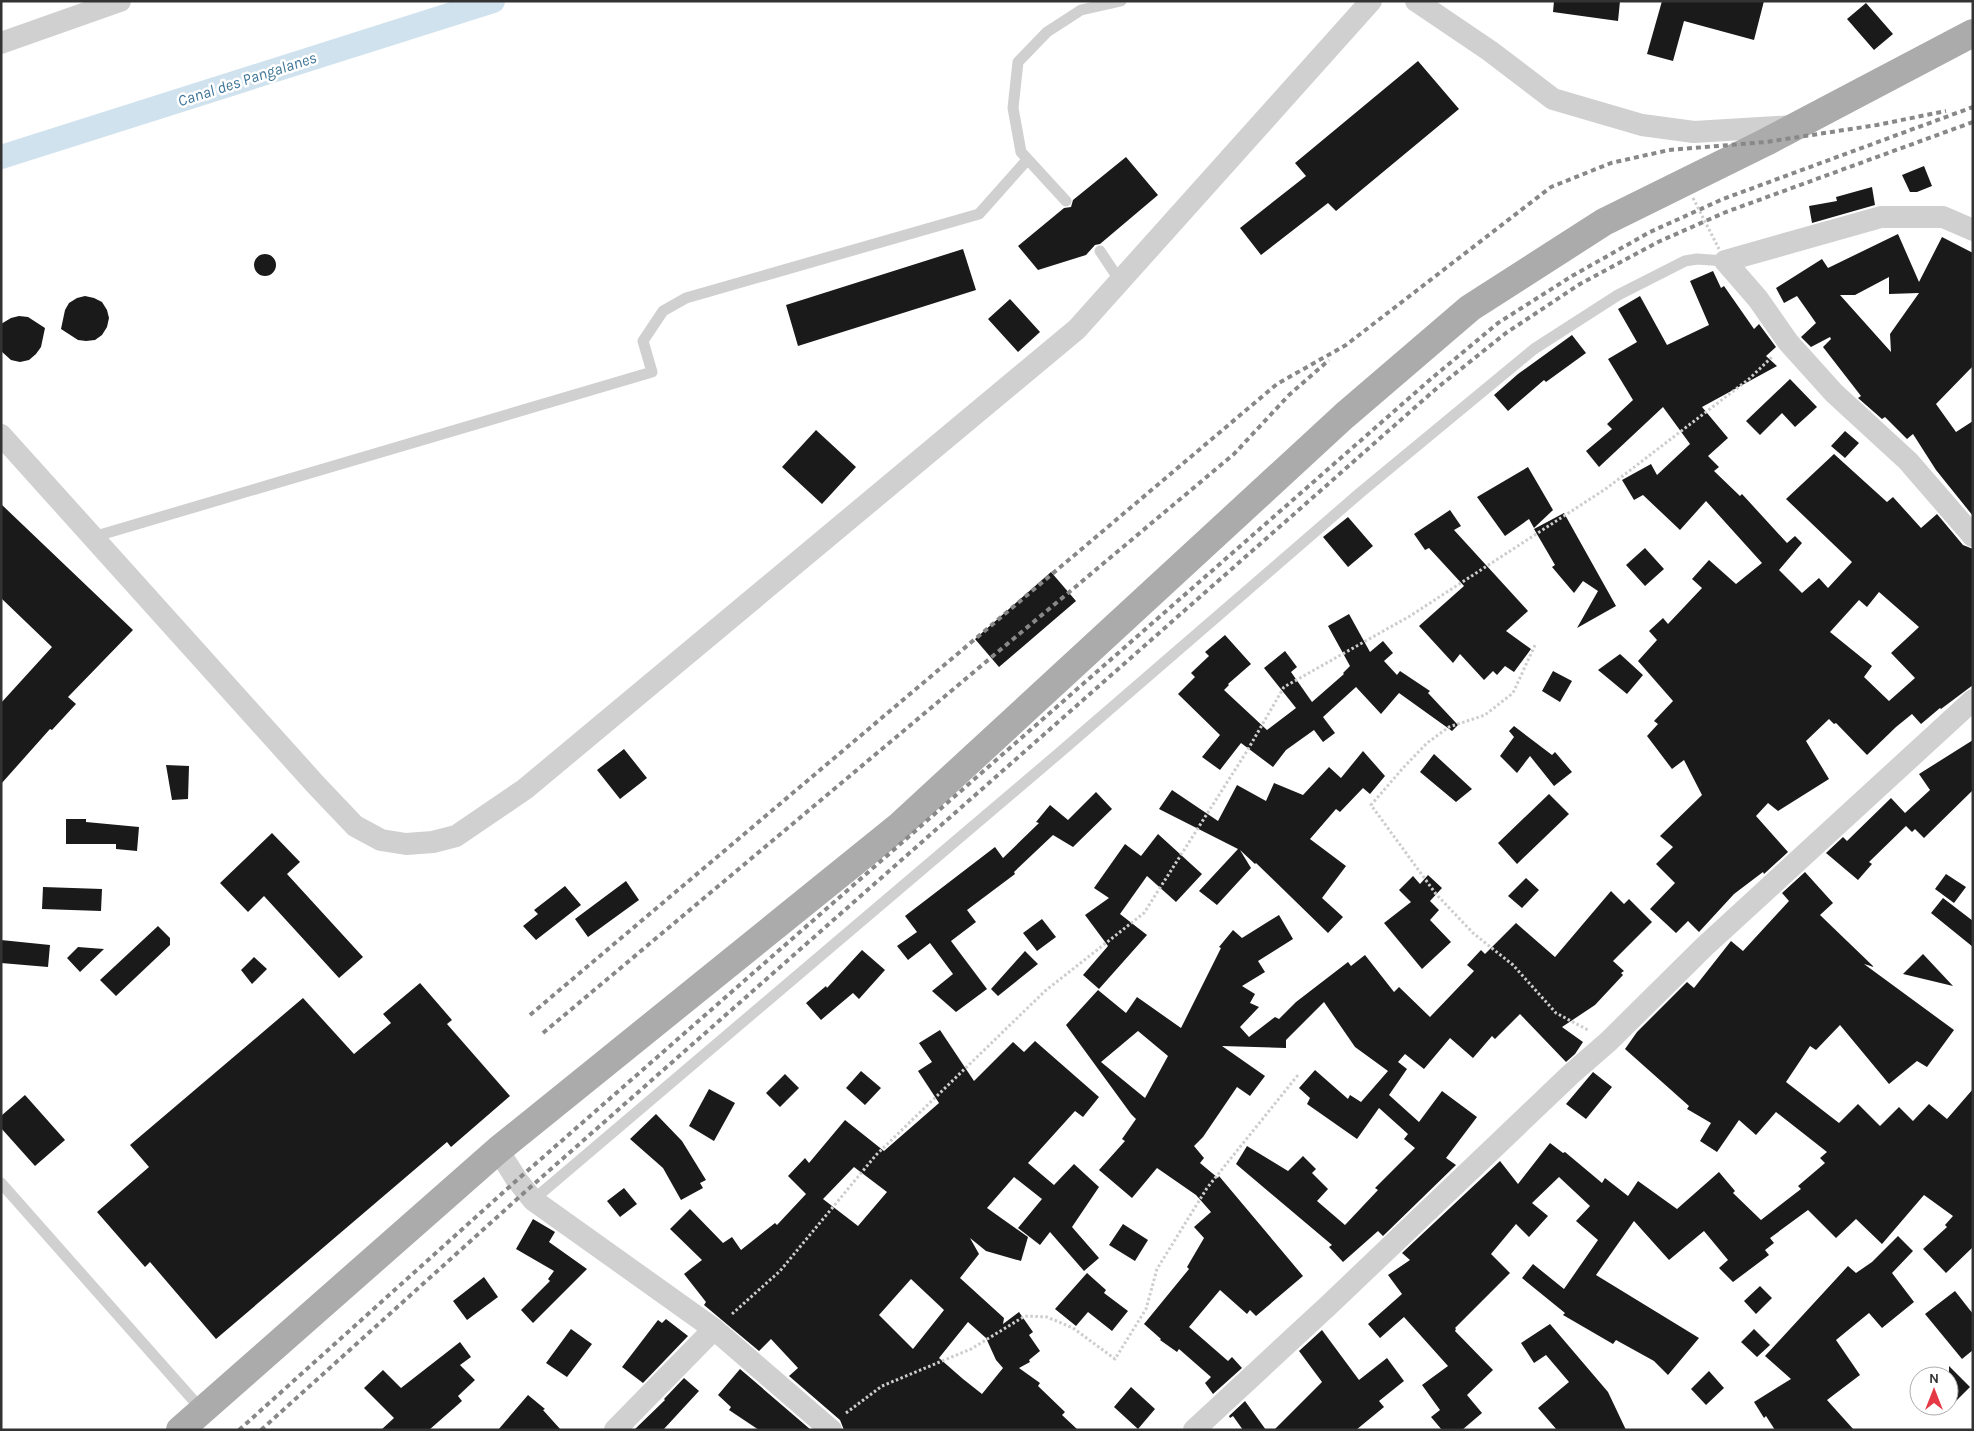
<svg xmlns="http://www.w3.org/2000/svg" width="1974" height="1431" font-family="Karla,sans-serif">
<rect width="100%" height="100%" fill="#fff"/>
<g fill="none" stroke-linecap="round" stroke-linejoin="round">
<path stroke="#cfe2ee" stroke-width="24" d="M1 157 493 1"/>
</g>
<path fill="#1a1a1a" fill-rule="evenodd" d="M1554 1H1620L1618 21 1553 12Z
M1662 1H1764L1754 40 1684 21 1673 61 1647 54Z
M1866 3 1893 34 1874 50 1847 19Z
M1418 61 1459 109 1336 211 1328 203 1261 255 1240 228 1306 176 1295 163Z
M1126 157 1158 195 1100 244 1095 245 1086 255 1038 270 1018 246 1064 208 1071 207 1073 200Z
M1924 166 1932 186 1917 192H1910L1902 175Z
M1872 187 1875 205 1812 223 1809 206 1837 201 1836 197Z
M1898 234 1919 282 1942 237 1973 253V366L1936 404 1956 432 1973 421V516L1936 470 1913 434 1907 439 1885 417 1882 419 1858 398 1861 396 1823 347 1831 339 1830 337 1811 347 1801 337 1816 323 1797 296 1784 303 1776 288 1822 259 1828 268ZM1889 277V294L1919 293 1890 334 1891 352 1840 295H1855Z
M963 249 976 290 798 346 786 305Z
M254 265a11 11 0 1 1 22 0a11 11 0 1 1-22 0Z
M1713 271 1721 288 1724 286 1754 329 1759 324 1776 347 1766 356 1777 366 1702 407 1728 438 1708 456 1719 467 1714 471 1740 496 1742 494 1787 543 1795 536 1802 543 1779 570 1802 593 1819 578 1828 588 1852 562 1786 499 1834 454 1887 502 1893 497 1921 528 1937 514 1963 545 1973 549V685L1941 709 1940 708 1921 724 1912 714 1896 727 1867 755 1836 723 1834 724 1829 719 1806 741 1829 779 1778 811 1768 803 1756 816 1788 852 1764 874 1763 872 1734 894 1699 932 1688 921 1676 933 1650 909 1675 883 1656 864 1673 847 1660 836 1702 795 1684 760 1672 769 1647 736 1658 724 1654 721 1673 701 1638 661 1657 640 1649 631 1663 618 1668 624 1702 588 1692 579 1709 560 1736 584 1762 563 1706 501 1680 530 1643 495 1634 500 1622 480 1651 464 1657 475 1690 444 1663 407 1599 467 1586 451 1612 429 1607 424 1633 400 1608 359 1637 342 1618 309 1640 296 1667 345 1709 325 1690 281ZM1879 592 1919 627 1891 653 1915 678 1889 701 1864 677 1872 666 1830 632 1859 600 1867 607Z
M85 296 94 298 102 302 107 310 109 318 107 327 102 335 95 340 86 341 78 340 61 329 65 310 69 303 77 298Z
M1010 299 1040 332 1018 352 988 319Z
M19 316 28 317 45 328 41 347 36 354 29 360 20 362 11 360 1 351V324L11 318Z
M1572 335 1586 353 1546 382 1544 380 1508 411 1494 395 1518 374Z
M1790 379 1817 407 1795 427 1782 413 1760 435 1746 421Z
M816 430 856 467 822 504 782 467Z
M1845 431 1859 443 1845 458 1831 446Z
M1528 467 1553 510 1534 528 1529 519 1505 536 1477 497Z
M1 504 133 630 68 697 76 704 52 730 50 729 1 784V703L52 647 1 598Z
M1450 510 1461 526 1454 530 1528 611 1506 631 1531 649 1514 672 1505 666 1497 675 1493 671 1484 680 1460 654 1453 663 1419 626 1464 586 1429 548 1425 550 1414 534Z
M1564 513 1616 606 1577 628 1598 591 1583 581 1574 593 1552 567 1555 565 1534 529Z
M1348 517 1373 546 1348 567 1323 537Z
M1645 548 1664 569 1645 586 1626 565Z
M1051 572 1076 601 999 667 975 639Z
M1349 614 1370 652 1383 641 1393 653 1384 661 1397 675 1400 671 1430 691 1428 693 1458 725 1452 731 1399 693 1381 714 1356 687 1323 717 1335 733 1323 742 1314 730 1286 750 1273 767 1241 743 1220 770 1202 757 1220 735 1178 694 1195 677 1191 673 1209 656 1205 652 1225 635 1251 664 1228 684 1229 685 1224 690 1267 730 1296 708 1264 668 1285 651 1297 667 1291 672 1312 702 1344 674 1343 673 1350 666 1328 626Z
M1620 654 1643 675 1627 694 1598 670Z
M1553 671 1572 681 1560 702 1542 691Z
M1514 726 1552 755 1555 752 1572 772 1554 786 1530 756 1517 773 1500 756 1514 737 1509 731Z
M1973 740V790L1924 838 1915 829 1912 832 1906 826 1869 862 1872 864 1858 880 1826 853 1843 837 1847 841 1891 798 1905 813 1930 790 1919 774Z
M624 749 647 778 620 799 597 770Z
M1363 751 1385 776 1370 794 1363 788 1340 812 1336 809 1310 839 1346 866 1322 898 1343 917 1328 933 1256 863 1255 864 1240 850 1251 868 1217 905 1199 891 1238 849 1159 809 1172 790 1218 821 1237 785 1266 801 1274 783 1303 795 1329 767 1341 778Z
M1434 754 1472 789 1456 802 1420 772Z
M166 765 189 766 188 799 172 800Z
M1096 792 1112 809 1073 847 1053 835 1014 872 1015 874 967 910 976 922 951 941 987 989 956 1012 932 991 953 974 930 943 908 960 897 946 917 932 905 916 995 847 1003 858 1039 823 1036 822 1050 805 1068 820Z
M1549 794 1569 814 1517 864 1498 843Z
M66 819H86V822L139 827 137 851 116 849V844H66Z
M272 833 300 862 287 874 363 957 339 978 264 896 248 912 220 883Z
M1158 834 1202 874 1176 902 1147 876 1120 914 1147 935 1099 989 1083 975 1108 946 1085 915 1109 898 1094 888 1125 844 1141 856Z
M1805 872 1833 903 1820 915 1874 967 1864 964 1954 1030 1927 1067 1917 1061 1889 1084 1840 1025 1816 1050 1810 1046 1786 1082 1839 1123 1858 1104 1880 1126 1899 1107 1913 1121 1929 1104 1947 1119 1973 1089V1247L1946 1273 1923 1249 1947 1227 1945 1225 1953 1216 1924 1195 1882 1244 1856 1219 1836 1238 1808 1210 1770 1238 1774 1243 1765 1250 1769 1255 1733 1282 1719 1268 1728 1260 1704 1231 1669 1260 1634 1221 1596 1275 1699 1338 1668 1375 1654 1361 1616 1340 1613 1344 1563 1315 1565 1313 1522 1278 1533 1264 1564 1289 1598 1240 1576 1221 1590 1206 1559 1177 1532 1203 1548 1216 1529 1237 1516 1224 1491 1254 1510 1273 1455 1328 1456 1329 1455 1331 1493 1370 1467 1395 1482 1413 1462 1430H1442L1431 1417 1440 1410 1422 1385 1448 1366 1404 1317 1380 1338 1368 1324 1402 1294 1388 1275 1410 1260 1402 1253 1500 1161 1518 1184 1550 1143 1563 1153 1565 1152 1602 1183 1605 1178 1628 1196 1638 1181 1677 1209 1719 1172 1735 1191 1733 1193 1761 1220 1801 1189 1798 1186 1825 1163 1820 1158 1827 1152 1776 1112 1756 1135 1739 1120 1717 1152 1700 1141 1711 1123 1687 1109 1689 1106 1625 1049 1637 1032 1687 982 1694 988 1731 941 1743 951 1789 901 1782 893Z
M1946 874 1966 887 1954 903 1935 889Z
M1428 875 1442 888 1430 901 1439 910 1430 920 1451 942 1422 969 1384 923 1411 902 1399 890 1413 876 1420 884Z
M1526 878 1539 890 1522 908 1508 896Z
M626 881 639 900 588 937 575 919Z
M565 886 581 905 536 940 523 926 538 914 534 910Z
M43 887 102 889 101 911 42 909Z
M1611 891 1624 904 1629 899 1652 922 1613 961 1624 971 1621 973 1623 975 1595 1005 1562 1027 1583 1042 1575 1054 1566 1062 1520 1014 1495 1039 1492 1036 1473 1058 1450 1038 1424 1069 1405 1054 1398 1062 1407 1069 1389 1095 1419 1122 1442 1091 1477 1117 1446 1158 1456 1165 1383 1236 1378 1231 1343 1262 1329 1247 1332 1245 1236 1164 1247 1146 1288 1171 1303 1156 1316 1169 1312 1173 1328 1189 1317 1201 1345 1225 1378 1190 1375 1188 1415 1148 1404 1139 1408 1134 1379 1108 1357 1139 1307 1104 1310 1098 1299 1088 1315 1070 1348 1099 1350 1095 1361 1102 1388 1071 1355 1047 1324 1002 1286 1040V1048L1222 1046 1265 1076 1250 1096 1237 1087 1203 1137 1194 1146 1204 1158 1200 1163 1218 1178 1219 1176 1303 1276 1256 1316 1250 1310 1247 1314 1220 1290 1189 1327 1228 1361 1232 1357 1242 1368 1213 1394 1205 1383 1211 1377 1179 1349 1177 1352 1160 1340 1161 1339 1144 1324 1189 1269 1187 1267 1204 1238 1194 1227 1211 1212 1196 1195 1157 1168 1132 1198 1099 1170 1125 1141 1122 1139 1136 1119 1131 1114 1066 1025 1098 990 1126 1013 1137 997 1181 1028 1221 948 1219 947 1233 930 1242 938 1279 915 1293 939 1258 961 1265 972 1242 986 1255 994 1250 1003 1259 1007 1240 1027 1249 1037 1275 1017 1279 1019 1296 1002 1348 962 1351 966 1365 955 1394 992 1399 987 1430 1017 1474 971 1467 965 1481 950 1485 954 1516 923 1555 957ZM1138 1031 1168 1056 1145 1098 1101 1062Z
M1943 898 1973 921V947L1931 913Z
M1042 919 1056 937 1037 951 1023 933Z
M158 926 170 938V945L116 996 100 980Z
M1 940 50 945 48 967 1 963Z
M78 947 104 949 80 972 67 958Z
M862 950 885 970 859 999 853 993 821 1020 806 1003 826 986 827 988Z
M1025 951 1038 964 998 996 991 989Z
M1923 954 1953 986 1903 974Z
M254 957 267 969 252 984 241 970Z
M420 983 452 1020 447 1024 510 1096 451 1147 447 1142 216 1339 150 1262 145 1267 97 1212 149 1167 130 1145 303 998 354 1054 391 1023 383 1014Z
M940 1030 974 1081 1013 1042 1024 1052 1035 1041 1099 1097 1083 1117 1075 1111 1028 1163 1054 1185 1074 1164 1099 1187 1072 1227 1099 1258 1084 1271 1050 1232 1040 1245 1018 1228 1042 1199 1014 1177 987 1208 1028 1237 1021 1261 986 1251 970 1238 979 1254 960 1278 1004 1318 1003 1324 1019 1312 1033 1332 1029 1335 1040 1351 1029 1360 1030 1362 1019 1368 1040 1383 1038 1386 1065 1412 1062 1415 1078 1430H844L840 1420 789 1376 798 1368 771 1339 759 1351 704 1305 706 1302 684 1274 702 1260 670 1229 690 1209 723 1243 732 1237 741 1250 775 1223 777 1225 806 1194 788 1176 805 1158 809 1163 845 1120 884 1151 939 1103 918 1071 932 1062 919 1043ZM854 1167 887 1192 858 1226 823 1199ZM911 1279 944 1310 913 1349 879 1315ZM968 1322 986 1338 996 1360 1003 1368 982 1394 963 1379 939 1358Z
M861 1071 881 1088 865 1105 846 1088Z
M1593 1072 1612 1087 1586 1119 1566 1104Z
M785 1074 799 1088 780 1107 766 1093Z
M709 1089 735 1103 714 1141 689 1126Z
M25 1095 65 1140 35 1166 1 1128V1116Z
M656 1114 682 1141 706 1180 700 1183 703 1188 681 1200 663 1168 630 1139Z
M624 1188 637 1204 620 1217 607 1201Z
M533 1219 555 1232 549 1242 587 1269 533 1323 521 1310 550 1281 548 1279 554 1271 516 1249Z
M1123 1224 1148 1240 1135 1261 1109 1245Z
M1898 1236 1913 1251 1892 1273 1914 1302 1882 1328 1869 1313 1836 1340 1860 1375 1827 1400 1854 1430H1775L1766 1416 1764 1418 1754 1402 1791 1379 1765 1356 1848 1266 1856 1273 1872 1262Z
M1087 1273 1106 1290 1104 1293 1128 1311 1112 1331 1088 1312 1076 1326 1055 1309Z
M484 1277 498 1297 467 1320 453 1301Z
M1760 1286 1772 1298 1756 1314 1744 1301Z
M1955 1291 1973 1314V1350L1962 1359 1925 1314Z
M666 1319 688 1336 643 1383 622 1367 658 1320 662 1323Z
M1550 1324 1608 1392 1626 1430H1557L1538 1408 1569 1382 1546 1355 1534 1363 1521 1343Z
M571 1329 592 1344 567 1377 546 1363Z
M1754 1329 1770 1345 1757 1357 1741 1342Z
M1322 1330 1359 1380 1387 1358 1404 1381 1379 1401 1384 1407 1356 1430H1274L1322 1382 1299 1351Z
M460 1342 471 1357 460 1365 475 1380 458 1396 462 1401 429 1430H381L394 1418 364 1388 383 1370 401 1388Z
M1949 1366 1970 1387 1949 1408Z
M740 1369 811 1430H759L729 1410 731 1407 718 1395Z
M1709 1371 1724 1388 1706 1405 1691 1389Z
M684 1378 699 1391 663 1430H634L665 1400 664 1399Z
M1131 1387 1155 1409 1138 1429 1114 1407Z
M528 1395 545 1409 543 1410 561 1430H498Z
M1245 1401 1266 1430H1243L1233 1416 1230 1418 1229 1416Z"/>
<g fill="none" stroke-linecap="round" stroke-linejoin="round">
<path stroke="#cdcdcd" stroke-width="3" stroke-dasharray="2.5 2.5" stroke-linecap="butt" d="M1535 645 1513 693 1485 715 1449 727 1427 743 1403 768 1371 805 1436 894 1473 933 1513 965 1556 1013 1588 1030
M732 1314 780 1271 876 1155 1045 991 1144 913 1247 751 1284 687 1410 616 1607 488 1749 379 1772 357
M846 1413 882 1386 971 1349 1025 1316 1047 1317 1073 1328 1115 1359 1146 1309 1157 1269 1207 1188 1298 1075"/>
<path stroke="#d0d0d0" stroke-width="11" d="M1066 201 1021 152 1013 108 1018 62 1047 32 1081 10 1121 1
M1100 251 1120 281
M93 537 652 372 643 341 663 311 686 298 979 214 1027 160
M1 1183 202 1410
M533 1200 1058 754 1361 492 1534 349 1618 295 1685 261 1697 259 1725 261"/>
<path stroke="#d0d0d0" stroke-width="22" d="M1416 1 1490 51 1553 99 1642 125 1694 132 1793 126
M1 43 120 1
M1973 230 1943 217H1881L1725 261 1758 299 1788 342 1834 393 1908 461 1973 536
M1 435 316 785 355 826 381 840 406 844 433 842 456 836 525 789 1077 329 1371 1
M498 1150 517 1180 533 1200 714 1329 831 1430
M615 1430 714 1329
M1194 1430 1330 1304 1570 1075 1609 1041 1704 947 1973 700"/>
<path stroke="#ababab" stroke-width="28" d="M180 1430 498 1150 898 827 1344 416 1470 308 1604 222 1766 142 1973 33"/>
<path stroke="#888" stroke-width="4" stroke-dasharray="5 4" stroke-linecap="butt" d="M530 1015 1277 384 1346 345 1551 187 1611 163 1669 150 1766 142 1877 125 1946 111
M543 1033 1234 454 1289 395 1329 360
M239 1430 517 1180 1432 378 1498 323 1572 276 1650 232 1723 199 1973 107
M261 1430 526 1191 1437 388 1506 333 1580 284 1658 242 1726 212 1973 122"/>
<path stroke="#cdcdcd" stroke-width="3" stroke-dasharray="2.5 2.5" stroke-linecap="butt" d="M1693 198 1719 249"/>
</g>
<g text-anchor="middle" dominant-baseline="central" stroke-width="5" stroke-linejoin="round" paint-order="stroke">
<g font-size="16" font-style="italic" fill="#3f7597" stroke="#fff">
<text transform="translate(247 79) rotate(-18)">Canal des Pangalanes</text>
</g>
</g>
<rect width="1974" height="1431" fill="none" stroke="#333333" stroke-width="5"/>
<g transform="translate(1934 1391)"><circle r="24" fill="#ffffff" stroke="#adadad"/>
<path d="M0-4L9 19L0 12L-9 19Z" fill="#e63946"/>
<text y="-8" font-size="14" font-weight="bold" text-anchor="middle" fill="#333333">N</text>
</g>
</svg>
